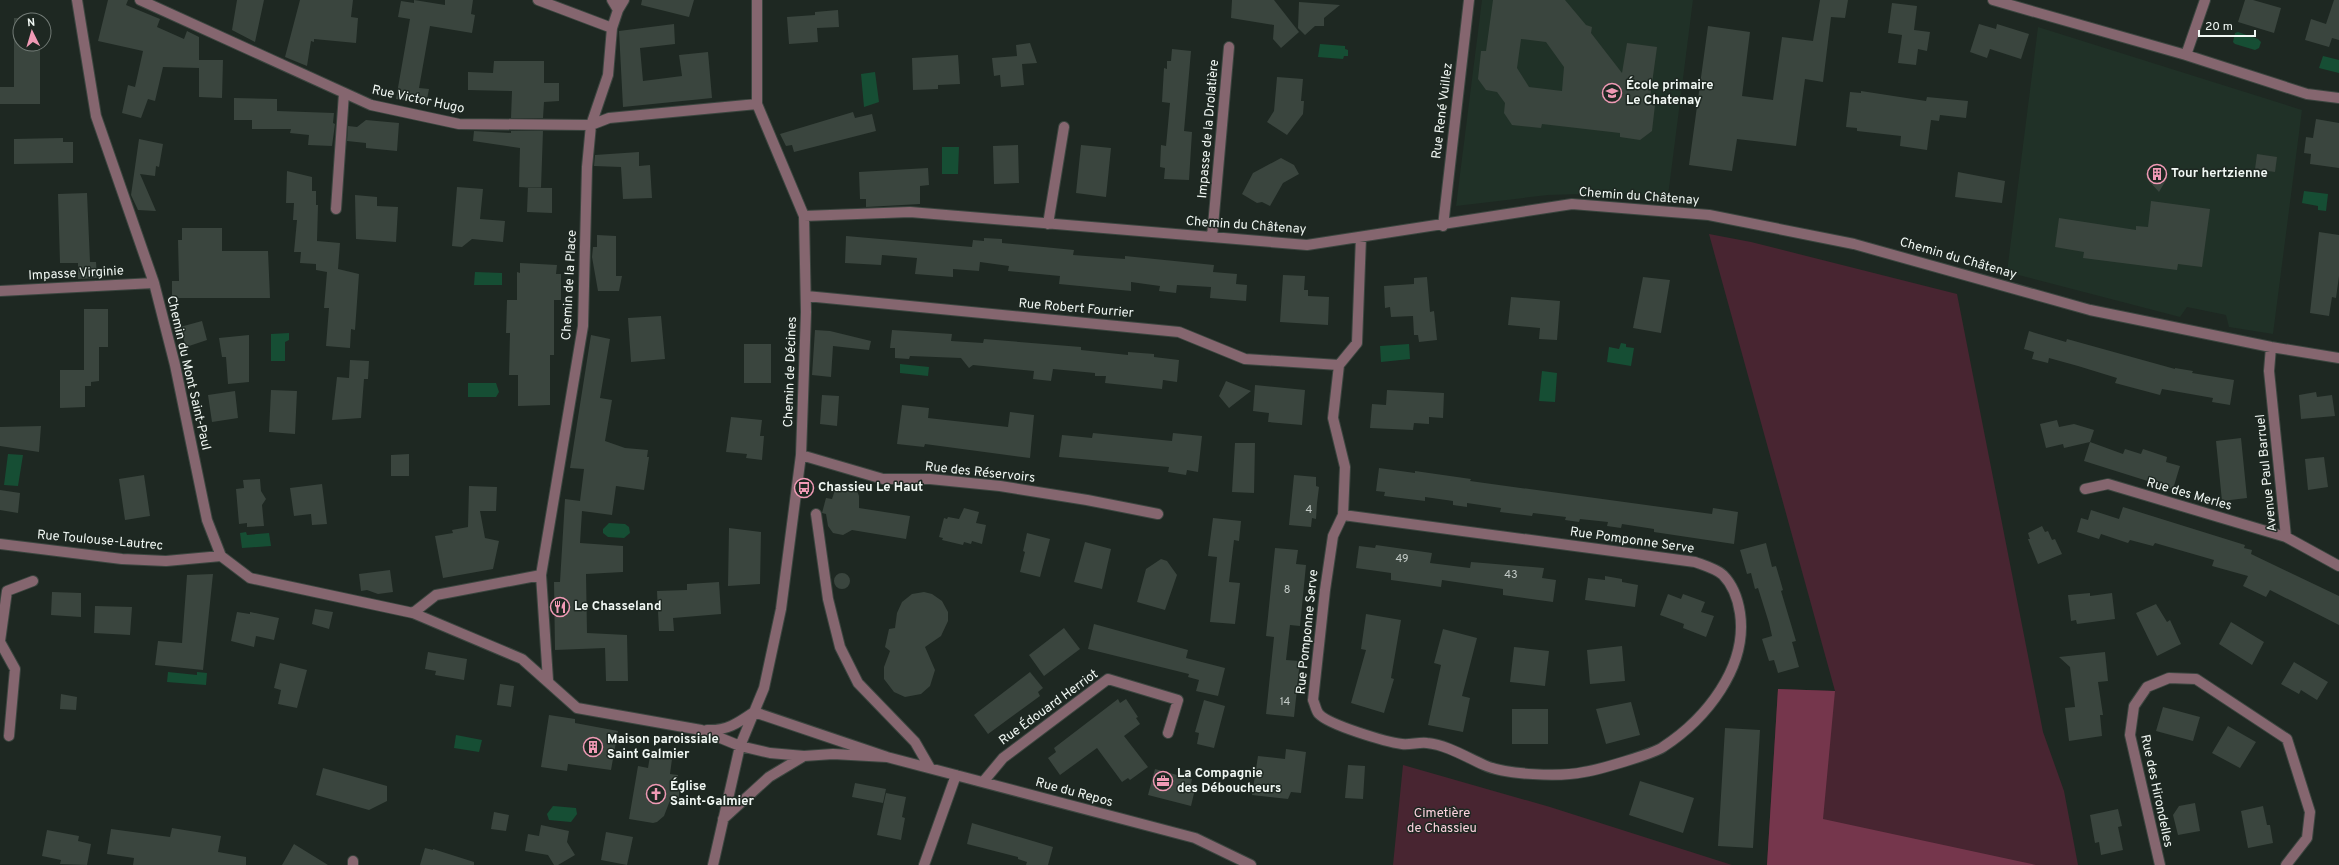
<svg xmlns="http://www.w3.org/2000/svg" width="2339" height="865" font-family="Overpass,sans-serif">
<rect width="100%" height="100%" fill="#1e2822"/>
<path fill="#203127" d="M1482 0H1693L1668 196 1618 193 1548 195 1456 206Z
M2038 27 2302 110 2273 334 2229 327 2226 315 2187 307 2180 317 2007 272Z"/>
<path fill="#482531" d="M1709 234 1751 242 1957 294 2043 732 2064 791 2078 865H1767L1778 689 1835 691Z
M1403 765 1550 807 1732 865H1393Z"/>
<path fill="#75364c" d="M1778 689 1835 691 1823 819 2036 865H1767Z"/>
<path fill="#164e34" d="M2238 32 2258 39 2261 42 2259 48 2255 50 2235 44 2233 42 2235 33Z
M1320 44 1345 46V49L1348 50V56H1344L1343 59 1318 57Z
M2323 56 2339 60V73L2319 68Z
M875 72 879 102 864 107 861 74Z
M942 147H959L958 174H942Z
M2304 191 2328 194 2326 211 2318 210V206L2302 203Z
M475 272 502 273V285H474Z
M289 333V340L285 342V361H271V334Z
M1621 343 1626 344V347L1634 348 1631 366 1607 362 1609 347 1619 349Z
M1409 344 1410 359 1381 362 1380 346Z
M900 364 929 367 928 376 900 373Z
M1542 371 1557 373 1555 402 1539 401Z
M468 383H496L499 392 496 397H468Z
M8 454 23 455 18 486 4 485Z
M609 523 625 524 629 527 630 533 624 538 608 537 603 533V529Z
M246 532 247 535 269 533 271 546 242 548 240 533Z
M168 672 197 675V672L207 673 206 685 167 682Z
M456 735 482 740 479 752 454 748Z
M553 806 576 808 577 814 571 822 549 820 547 814Z"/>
<path fill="#3a453e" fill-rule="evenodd" d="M108 0H128L126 5 160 19 157 27 184 39 187 31 199 37V60H223L222 98 199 97V61V68L163 67 155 101 148 99 141 118 122 113 128 85 135 87 143 51 98 41Z
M237 0H264L255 42 232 30Z
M300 0H353L351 17 358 18 356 43 314 39V42L311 41 307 66 285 57Z
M414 0 445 5V0H473L471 14 475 15 472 33 430 26 419 88 429 89 426 104 396 99 410 19 398 17 401 1 414 3Z
M642 0H694L689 17 641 5Z
M1232 0H1274L1299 32 1281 48 1273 39 1274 25 1231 18Z
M1493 0H1565L1586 25 1592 27 1591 33 1622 73 1627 43 1657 47 1649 105H1655L1652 131 1640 140 1620 137V133L1542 124 1541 128 1512 125 1504 113 1505 103 1497 92 1486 90 1478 79 1481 51H1486ZM1521 39 1546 42 1564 67 1562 91 1529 87 1517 68Z
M1820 0H1848L1845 18 1831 17 1823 82 1805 79 1796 146 1737 139 1732 171 1689 165 1708 26 1750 32 1742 96 1773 100 1782 37 1813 41Z
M2245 0H2253L2281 8 2274 33 2238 22Z
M2334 0H2339V40L2332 38 2329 47 2305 40 2311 19 2326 24Z
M1299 2 1340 5 1324 18V26H1315L1305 35 1298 28Z
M1892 3 1917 6 1914 30 1930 32 1927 51 1918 49 1916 65 1898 63 1902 35 1888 33Z
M838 10 839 27 817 28 818 42 789 44 787 17 815 15V12Z
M14 18H39L20 20V44H40V104H0V87H14Z
M674 24 675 44 640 48 643 81 682 76 679 55 708 52 712 98 623 107 619 31Z
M1979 24 1996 29 1997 24 2029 34 2021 59 1990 49 1987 58 1970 52Z
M1030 43 1037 63 1022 64 1024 85 1001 87 1000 75 994 76 992 58 1017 56 1016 45Z
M1172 49 1191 51 1184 131 1192 132 1189 180 1164 179 1165 168 1160 167 1161 145 1166 146 1170 103 1162 102 1164 68 1167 69V61H1171Z
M958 55 960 84 938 85V89L913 90 912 58Z
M494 61H544V83H559V101L544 102 543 118H511L512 91 468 90V72L493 73Z
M1277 77 1303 79 1301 101H1304L1303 114 1287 135 1267 122 1274 111Z
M1861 91 1926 101 1927 97 1968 101 1966 118 1940 115 1939 121 1931 120 1927 150 1900 146 1901 136 1857 131V128L1846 127 1850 92 1861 93Z
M234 98 277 99V111L334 113 333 123 335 124 332 146 308 145 309 135 290 133 291 129H252V120H234Z
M853 112 855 118 872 114 876 131 794 152 792 145 786 146 780 134Z
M2316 119 2339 123V168L2310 164 2311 154 2304 153 2306 137 2313 138Z
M366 120 399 123 397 151 366 148V143L347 141 348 126 357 127Z
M474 131 511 133V131H543L541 188 519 187 520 148 473 141Z
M63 138V142H73V163L14 164V139Z
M139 139 163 144 159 167 156 166 155 176 140 174 156 211 138 210 131 195Z
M1018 145 1019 183 994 184 993 146Z
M1081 145 1111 148 1106 197 1076 193Z
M639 152V166L650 165 652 198 623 199 621 167 594 166 595 155Z
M2257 154 2277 157 2275 172 2255 169Z
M1281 158 1294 165 1299 174 1283 183 1270 206 1262 202 1257 203 1242 194 1253 173Z
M2155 164 2163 166 2167 172 2166 180 2159 192 2148 180 2146 175 2148 169Z
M928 168 929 185 920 186V204L866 207V199H860L859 172Z
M287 171 312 177V191H316V205H318L317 241 340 243 338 269 359 274 355 330 351 329 350 348 326 346 329 308H324L327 272 316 270V264L300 263 301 252H294L297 220H293L294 203H286Z
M1958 172 2005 181 2002 203 1955 197Z
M457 187 483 189 480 219 505 221 503 242 472 239 462 247 452 246Z
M528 187 552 188V213L527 212Z
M87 193 90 262H96L97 278 78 279V263H60L58 194Z
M355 195 377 197V206L398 207 396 242 356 239Z
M2151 201 2210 209 2202 267 2178 264 2177 270 2083 258 2084 252 2055 247 2059 218 2136 230V226L2148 227Z
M182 228H222V251H268L270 298H172V281H179L178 240H182Z
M2319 232 2339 235V276L2336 298 2332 297 2329 316 2310 313Z
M597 235 616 236V276H622L619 291H598L592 257 593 247H597Z
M846 236 972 247 973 240 984 241V238L1002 239V243L1074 250 1073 255 1125 259V256L1214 265 1213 272 1237 274 1236 284 1247 285 1246 301 1210 298 1211 287 1177 285 1176 293 1159 291 1160 286 1131 282V291L1059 284 1060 276 1008 271 1009 266 980 262 979 271 953 269V277L915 274 917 258 882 255 881 265 845 263Z
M520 263 557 265 556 274H561V300H554V355H550V405L518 406V375H509L510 333H506L507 300H517V272L520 273Z
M1283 275 1305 276 1304 290H1308V296L1329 297 1328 325 1280 322Z
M1427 277 1430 312 1434 311 1437 340 1419 342 1418 335H1414L1413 316 1391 317 1390 307 1385 308 1384 286 1414 284V278Z
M1643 277 1670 280 1661 333 1633 328Z
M1511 297 1560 301 1557 340 1539 339 1540 328 1508 325Z
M84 309H108V347H99V381L91 382V386H85V407L60 408V370H84Z
M661 316 665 359 631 362 628 318Z
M202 321 207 340 186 347 180 327Z
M815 330 830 331 871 341 869 350 833 346 831 377 812 375Z
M892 330 952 334 951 341 983 343 984 339 1081 347V350L1128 355V352L1154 354V357L1179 360 1177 382 1163 380 1162 389 1114 384 1105 383 1106 376H1095V373L1053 369 1051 381 1033 379 1034 371 973 365 969 368 961 358 910 356 909 359 895 358V348H890Z
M2029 331 2066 342 2067 339 2175 369V368L2193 371 2192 373 2234 380 2230 405 2212 402 2213 398 2162 389 2160 395 2115 383 2117 378 2078 366 2049 358 2048 363 2032 359 2034 352 2024 349Z
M249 335V382L228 384 226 357H222L219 338Z
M591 335 610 339 600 398 612 400 605 441 625 448 648 450 647 457H649L644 490 616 486 612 515 582 511 580 543 623 546V572L586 574 587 633 627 635 628 681H606L605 648 555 650 554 582H560L565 499 580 501 584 469 570 468Z
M744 344H771V383H744Z
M350 360 369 361 368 379H364L361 418 332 420 337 377 349 378Z
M1226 381 1251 391 1229 408 1219 396Z
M1255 385 1305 390 1302 425 1268 422 1269 413 1253 411Z
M271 390 297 391 295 434 269 432Z
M1387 390 1444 393 1443 418 1429 417V424L1414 423 1413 430 1370 428 1372 404 1386 405Z
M235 391 238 418 212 422 208 395Z
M2316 392 2317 397 2332 395 2335 416 2301 419 2299 395Z
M822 395 839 396 837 426 820 424Z
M902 405 929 408 928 418 1008 427 1010 412 1034 415 1030 458 925 444 924 447 897 444Z
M731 417 762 420 760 436H764L762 460 746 458 747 454 726 452Z
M2057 420 2059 427 2074 424 2094 430 2090 442 2064 448 2063 444 2046 448 2040 424Z
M41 426 39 452 0 446V427Z
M1093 433 1172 441 1173 433 1202 436 1198 472 1187 470 1186 475 1168 472 1169 467 1059 457 1062 435 1092 438Z
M2241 438 2247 498 2222 501 2216 441Z
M2090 442 2123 454 2125 449 2141 454 2143 449 2167 457 2166 462 2180 466 2173 489 2084 461Z
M1235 443H1255L1254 493 1232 492Z
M409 454V476H391V455Z
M2324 457 2328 487 2308 490 2305 459Z
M1379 468 1415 473V471L1471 479 1470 481 1712 514 1713 508 1738 512 1734 544 1654 532V529L1622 524 1621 528 1607 526 1608 522 1580 519 1579 522 1565 520 1566 517 1533 513 1532 516 1500 512 1501 508 1467 503V507L1453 505V501L1425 497V501L1384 496 1385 492 1376 491Z
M144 475 150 516 125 520 119 479Z
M1294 475 1316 477V486L1319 487 1317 503 1316 519 1312 518 1311 527 1289 525Z
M260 479 261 491 266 499 262 505 264 526 247 527V523L239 524 236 489 244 488 243 480Z
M322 484 327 524 312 525 311 514 294 516 290 488Z
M844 484H850L856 488 859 496V508L910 516 906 539 852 530 843 535 833 533 828 526 826 514 822 513 826 498 832 499 835 490Z
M469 486 497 487 496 511H480L485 538 499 541 493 569 443 578 435 536 453 533 452 530 468 527Z
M0 490 20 493 18 513 0 510Z
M2123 507 2245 545 2244 548 2252 550 2251 554 2339 596V625L2270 590 2266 597 2243 586 2248 576 2212 566 2214 560 2155 543 2153 546 2130 540 2128 543 2101 534 2099 539 2077 532 2081 518 2088 520 2091 510 2119 519Z
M964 508 979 512 976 523 986 525 982 544 972 541 971 544 964 542 963 545 942 540 943 538 939 537 944 518 947 519 948 517 959 519Z
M1213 518 1241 521 1239 541 1234 540 1229 582 1240 583 1235 624 1210 622 1217 557 1208 556Z
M2042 526 2045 532 2048 531 2052 540 2055 539 2062 554 2038 564 2028 539H2030L2028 533Z
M729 528 761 532 760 584 728 586Z
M1027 533 1050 539 1040 577 1020 572 1025 552 1023 551Z
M1085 542 1111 549 1102 589 1074 582Z
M1766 543 1772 567 1776 566 1783 590 1781 591 1796 641 1792 642 1799 667 1778 673 1774 660 1769 661 1762 639 1772 636 1769 623 1758 588 1755 589 1751 573 1747 574 1740 550Z
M1376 545 1432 553 1430 563 1470 568 1471 562 1544 568 1542 578 1556 580 1553 602 1503 595V589L1442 580 1441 587 1391 580V573L1356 568 1359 546 1375 548Z
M1275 548 1298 550 1296 564 1306 565 1300 626 1290 625 1286 660 1300 661 1294 717 1266 714 1274 637 1266 636Z
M1161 559 1167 561 1177 575 1165 610 1137 602 1146 569Z
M390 570 393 592 378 594 367 590 361 591 359 574Z
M834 581a8 8 0 1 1 16 0a8 8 0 1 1-16 0Z
M213 574 203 670 155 665 158 641 182 643 187 575Z
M1605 576 1622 579V582L1638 585 1635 607 1585 600 1588 578 1605 580Z
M719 582 721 614 673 618 674 631H659L657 591 687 590V584Z
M52 592 81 593V617L51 615Z
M924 592 932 594 942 601 948 612V621L941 636 925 647 935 670 930 686 921 694 905 697 894 692 884 679V667L890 651 885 647 889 629 895 628 897 613 902 602 912 594Z
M2090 593V596L2112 593 2115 619 2077 624 2076 620 2071 621 2068 595Z
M1668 594 1681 599 1683 594 1705 602 1701 612 1714 616 1706 637 1683 628 1684 624 1660 615Z
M2156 604 2167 622 2170 620 2181 644 2157 656 2136 613Z
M95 606 132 607 130 635 94 633Z
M315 609 333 612 329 629 312 624Z
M237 612 250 614V612L279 618 274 640 256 636 254 647 231 641Z
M1366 614 1401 620 1391 678 1394 679 1384 713 1351 703 1366 650 1361 649Z
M2231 622 2264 642 2252 665 2219 644Z
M1094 624 1188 650 1186 658 1225 668 1218 696 1196 691 1199 680 1188 677 1189 674 1088 649Z
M1064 628 1080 649 1044 676 1029 655Z
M1443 629 1477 638 1462 696 1470 698 1463 732 1428 725 1441 665 1434 663Z
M1622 646 1625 681 1590 684 1587 650Z
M1514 647 1549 651 1545 686 1510 682Z
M428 652 467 659 464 680 435 675 436 671 425 669Z
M2105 652 2108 681 2098 682 2103 715H2100L2102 736 2069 741 2065 708 2075 707 2070 667 2059 657Z
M2294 662 2328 682 2317 700 2301 690 2299 694 2281 684Z
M280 663 307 670 297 708 278 704 281 690 274 688Z
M1030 672 1043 688 1038 692 1040 696 988 734 974 715Z
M500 684 514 686 511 707 497 705Z
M61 694 77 697 76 710 60 709Z
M1118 699 1120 703 1126 699 1138 717 1136 718 1140 724 1124 736 1148 767 1130 780 1128 778 1122 782 1097 748 1060 775 1048 758 1056 752 1054 748Z
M1204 700 1225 706 1214 748 1197 744 1199 733 1195 732Z
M1631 702 1640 735 1606 744 1596 709Z
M2163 707 2200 717 2193 741 2156 731Z
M1512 709H1548V744H1512Z
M549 715 575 719V723L618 731 611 770 568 764 567 771 541 767Z
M2228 726 2256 742 2240 768 2212 753Z
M1725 728 1760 730 1753 848 1718 846Z
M1286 749 1306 752 1301 793 1291 792 1288 799 1252 795 1258 756 1285 759Z
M650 756 672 759 670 774 678 775 677 786H680L678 804 669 803 664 816 657 822 653 823 629 819 638 766 648 768Z
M1348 765 1365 766 1363 799 1345 798Z
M323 768 387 786V801L369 810 316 795Z
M1155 769 1192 779 1191 784 1196 785 1191 806 1148 795Z
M1640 781 1694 798 1683 833 1629 815Z
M855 783 886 789 883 803 852 797Z
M886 793 906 797 902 817 905 818 901 840 877 835Z
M2195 803 2200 831 2178 835 2173 815 2179 806Z
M2263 806 2267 825H2270L2273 843 2248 848 2241 811Z
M2118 809 2122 826 2118 827 2123 850 2101 855 2099 842 2095 843 2090 815Z
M494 812 509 815 506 831 491 829Z
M972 823 1053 847 1048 865H1026L1027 862 1018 859V857L967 844Z
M541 825 569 831 567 842 575 855 558 865H554L548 855 525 851 528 834 539 836Z
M172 828 221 836 218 852 246 857V865H133L134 858 107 854 111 829 170 837Z
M47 830 79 836 78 841 91 844 87 865 60 864 61 860 42 856Z
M606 832 633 837 627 865 601 860Z
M294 844 328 865H282Z
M425 848 433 850V849L474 862V865H420Z"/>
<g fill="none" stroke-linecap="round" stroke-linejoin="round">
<g stroke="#3b453f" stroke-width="12">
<path id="minor" d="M77 0 96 116 154 283 175 365 207 520 221 556 250 578 413 613 522 659 577 708 701 730 740 746 770 753 804 756 833 754 887 757
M140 0 371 105 459 124 591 125 609 118 757 104
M538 0 612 28
M612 0 618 10
M1993 0 2186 55 2307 94 2339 98
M2186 55 2205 0
M336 209 344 93
M804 216 910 212 1307 245 1572 204 1709 215 1854 244 2090 310 2271 347 2339 358
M1048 224 1064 127
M1443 226 1469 0
M1212 237 1229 47
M0 291 154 283
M806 296 1179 332 1245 359 1339 365
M2271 347 2269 371 2286 537 2339 566
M801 455 883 479H930L1000 486 1087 500 1158 514
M2085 489 2108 484 2286 537
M816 514 828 599 840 647 858 683 915 742 930 768
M1343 515 1695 562C1703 565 1717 569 1723 575 1733 585 1738 600 1740 613 1748 667 1706 719 1663 747 1653 754 1598 770 1584 772 1560 777 1506 775 1484 765 1466 757 1447 745 1427 743 1419 742 1410 745 1402 744 1386 742 1329 725 1319 714 1316 711 1315 704 1313 700L1325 590 1333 536 1343 515 1345 467 1333 418 1339 365 1357 343 1361 237
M0 544 122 559 166 561 221 556
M413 613 436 595 541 575
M0 641 7 591 33 581
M0 642 15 669 9 736
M548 680 541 575 583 326 587 167 591 125 608 75 612 28 618 10 624 0
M707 730C727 731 738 723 754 712L887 757 1195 838 1251 865
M983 782 1003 758 1108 679 1178 700 1168 733
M723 819 769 777 804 756
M353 865V861
M713 865 740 746 764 688 781 609 801 455 806 312 804 216 757 104V0
M924 865 956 775
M2160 865 2130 735 2134 706 2147 687 2169 678 2196 679 2287 739 2310 812 2307 838 2286 865"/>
</g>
<use href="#minor" stroke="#85666f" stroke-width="10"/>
</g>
<defs>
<g id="school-ring" transform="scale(1)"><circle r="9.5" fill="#1e2822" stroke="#f09ab5" stroke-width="1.5"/><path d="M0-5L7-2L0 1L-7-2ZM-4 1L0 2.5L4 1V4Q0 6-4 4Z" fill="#f09ab5"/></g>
<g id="building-ring" transform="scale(1)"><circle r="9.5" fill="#1e2822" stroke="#f09ab5" stroke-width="1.5"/><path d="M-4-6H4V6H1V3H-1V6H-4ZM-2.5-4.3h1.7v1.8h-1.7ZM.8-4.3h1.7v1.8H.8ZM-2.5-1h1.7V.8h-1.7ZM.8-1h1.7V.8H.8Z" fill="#f09ab5"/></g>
<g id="bus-ring" transform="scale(1)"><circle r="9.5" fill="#1e2822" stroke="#f09ab5" stroke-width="1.5"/><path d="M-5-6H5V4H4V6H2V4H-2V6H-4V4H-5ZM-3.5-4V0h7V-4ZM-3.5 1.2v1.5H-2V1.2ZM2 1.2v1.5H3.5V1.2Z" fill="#f09ab5"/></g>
<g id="restaurant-ring" transform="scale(1)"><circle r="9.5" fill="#1e2822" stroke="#f09ab5" stroke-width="1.5"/><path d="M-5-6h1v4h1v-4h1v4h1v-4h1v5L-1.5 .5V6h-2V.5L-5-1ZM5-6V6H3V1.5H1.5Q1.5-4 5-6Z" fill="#f09ab5"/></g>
<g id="office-ring" transform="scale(1)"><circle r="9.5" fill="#1e2822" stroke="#f09ab5" stroke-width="1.5"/><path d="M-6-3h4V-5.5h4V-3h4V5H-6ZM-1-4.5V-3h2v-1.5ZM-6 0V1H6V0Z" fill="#f09ab5"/></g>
<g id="church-ring" transform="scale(1)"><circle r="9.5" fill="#1e2822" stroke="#f09ab5" stroke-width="1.5"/><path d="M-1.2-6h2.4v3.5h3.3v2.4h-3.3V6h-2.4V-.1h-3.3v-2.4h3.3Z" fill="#f09ab5"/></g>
</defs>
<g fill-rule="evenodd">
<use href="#school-ring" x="1612" y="93"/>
<use href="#building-ring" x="2157" y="174"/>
<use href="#bus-ring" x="804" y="488"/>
<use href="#restaurant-ring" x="560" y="607"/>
<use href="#building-ring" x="593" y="747"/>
<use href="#office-ring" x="1163" y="781"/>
<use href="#church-ring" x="656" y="794"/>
</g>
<g text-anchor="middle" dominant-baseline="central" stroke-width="3" stroke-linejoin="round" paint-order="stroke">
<g font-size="11" fill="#c2cac6">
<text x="1309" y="510">4</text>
<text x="1402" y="559">49</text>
<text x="1511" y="575">43</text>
<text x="1287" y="590">8</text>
<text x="1285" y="702">14</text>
</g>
<g font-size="13" font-weight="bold" fill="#f0f7f3" stroke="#1e2822" text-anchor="start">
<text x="1626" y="86">École primaire<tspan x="1626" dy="15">Le Chatenay</tspan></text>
<text x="2171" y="174">Tour hertzienne</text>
<text x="818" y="488">Chassieu Le Haut</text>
<text x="574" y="607">Le Chasseland</text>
<text x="607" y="740">Maison paroissiale<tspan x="607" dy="15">Saint Galmier</tspan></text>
<text x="1177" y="774">La Compagnie<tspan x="1177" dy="15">des Déboucheurs</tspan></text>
<text x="670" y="787">Église<tspan x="670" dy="15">Saint-Galmier</tspan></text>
</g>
<g font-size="13" fill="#f0f7f3" stroke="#1e2822">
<text transform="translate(418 100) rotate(12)">Rue Victor Hugo</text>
<text transform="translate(1443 111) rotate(-83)">Rue René Vuillez</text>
<text transform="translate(1209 129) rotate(-85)">Impasse de la Drolatière</text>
<text transform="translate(1639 197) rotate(4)">Chemin du Châtenay</text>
<text transform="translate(1246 226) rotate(4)">Chemin du Châtenay</text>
<text transform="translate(1958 259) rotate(16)">Chemin du Châtenay</text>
<text transform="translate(76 274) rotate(-3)">Impasse Virginie</text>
<text transform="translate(570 285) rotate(-87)">Chemin de la Place</text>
<text transform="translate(1076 309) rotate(5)">Rue Robert Fourrier</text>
<text transform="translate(791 372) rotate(-88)">Chemin de Décines</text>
<text transform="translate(188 373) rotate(77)">Chemin du Mont Saint-Paul</text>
<text transform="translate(980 473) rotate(6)">Rue des Réservoirs</text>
<text transform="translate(2267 473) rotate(-96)">Avenue Paul Barruel</text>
<text transform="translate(2189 495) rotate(16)">Rue des Merles</text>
<text transform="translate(100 541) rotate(5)">Rue Toulouse-Lautrec</text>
<text transform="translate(1632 541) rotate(8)">Rue Pomponne Serve</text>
<text transform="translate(1308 632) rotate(-84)">Rue Pomponne Serve</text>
<text transform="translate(1049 708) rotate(-36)">Rue Édouard Herriot</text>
<text transform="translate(2156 791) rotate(78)">Rue des Hirondelles</text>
<text transform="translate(1074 793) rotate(15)">Rue du Repos</text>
</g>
<g font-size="13" fill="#fcd2de" stroke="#1e2822">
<text x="1442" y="814">Cimetière<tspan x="1442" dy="15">de Chassieu</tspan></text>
</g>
</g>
<g transform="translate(32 32) rotate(355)"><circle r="19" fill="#1e2822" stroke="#727b76"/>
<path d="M0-3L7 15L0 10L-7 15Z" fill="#f09ab5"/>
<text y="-6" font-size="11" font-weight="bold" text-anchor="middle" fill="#f0f7f3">N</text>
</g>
<path d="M2199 30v6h56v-6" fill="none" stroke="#f0f7f3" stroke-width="2"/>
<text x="2205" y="30" font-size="12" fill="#f0f7f3" stroke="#1e2822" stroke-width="3" paint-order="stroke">20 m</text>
</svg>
